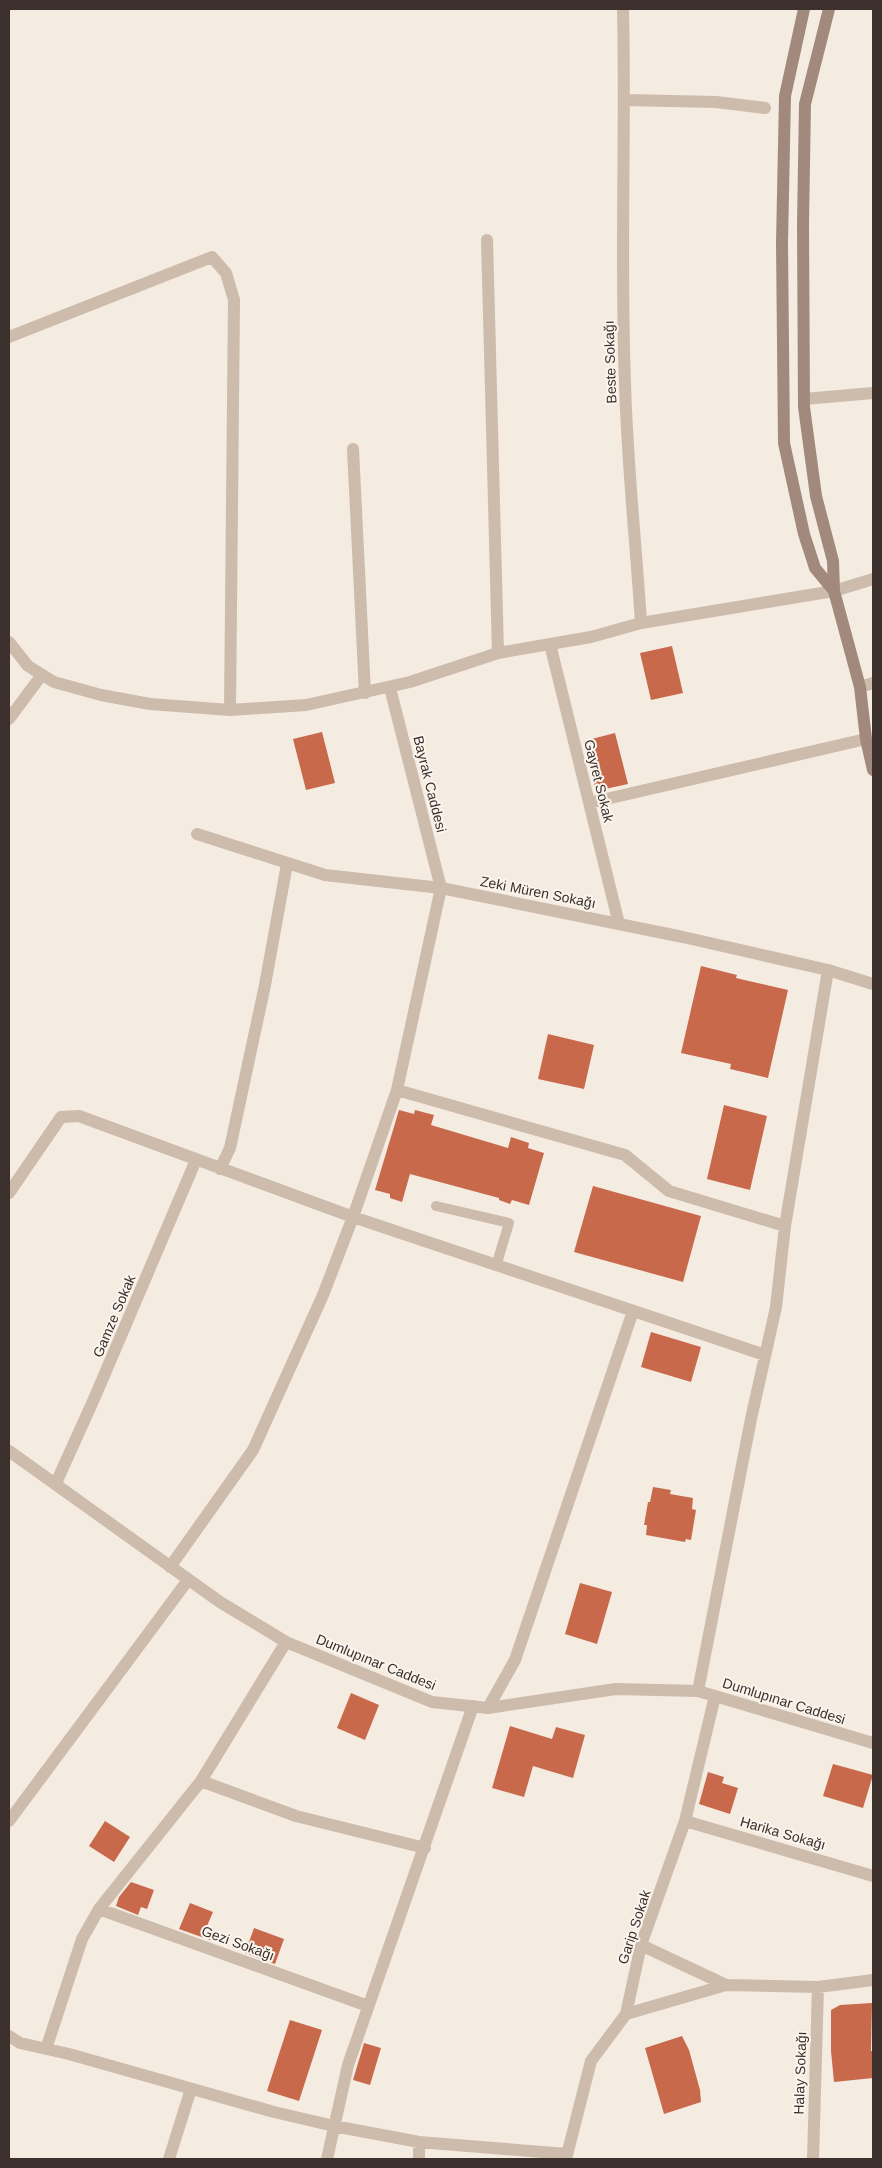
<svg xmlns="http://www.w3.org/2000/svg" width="882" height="2168" font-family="Arial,sans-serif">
<rect width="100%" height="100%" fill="#f4ebe1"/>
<path fill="#c8694b" d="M672 646 683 693 651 700 640 653Z
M322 732 335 783 306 790 293 739Z
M615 733 628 784 596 791 584 741Z
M701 966 737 975 736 978 788 990 768 1078 730 1069 731 1064 681 1053Z
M548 1034 594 1045 584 1089 538 1079Z
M724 1105 767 1116 750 1190 707 1179Z
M399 1110 414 1114 415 1110 434 1115 431 1125 508 1148 511 1137 529 1143 528 1148 544 1153 529 1205 512 1200 510 1204 499 1200V1198L410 1174 402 1202 390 1198V1194L375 1190Z
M593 1186 701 1216 683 1282 574 1252Z
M651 1332 701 1347 691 1382 641 1367Z
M653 1487 671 1490 670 1494 693 1498 692 1509 696 1510 691 1540 686 1539 685 1542 646 1535 647 1525H644L648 1502H650Z
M580 1583 612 1592 597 1644 565 1634Z
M351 1693 379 1705 365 1740 337 1728Z
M510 1726 552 1739 556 1727 585 1735 573 1778 533 1766 524 1797 492 1788Z
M833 1764 873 1775 863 1808 823 1796Z
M708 1772 724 1777 722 1783 738 1788 730 1814 699 1804Z
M105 1821 130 1837 114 1862 89 1846Z
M131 1882 154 1890 147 1909 141 1907 138 1915 116 1906 119 1897Z
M190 1903 213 1912 207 1926 214 1929 210 1940 179 1929Z
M254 1928 284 1939 275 1964 245 1953Z
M872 2003 871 2051H873V2078L834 2082 831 2051V2010L840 2005Z
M290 2020 322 2030 299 2101 267 2091Z
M682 2036 689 2050 700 2090 701 2102 664 2114 645 2048Z
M364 2043 381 2048 370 2085 353 2080Z"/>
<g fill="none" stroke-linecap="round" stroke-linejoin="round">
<path stroke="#cdbbac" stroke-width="10" d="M436 1206 509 1223 496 1266"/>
<path stroke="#cdbbac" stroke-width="12" d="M623 9C626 133 620 258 625 382 627 463 636 543 641 623
M626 100 716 102 765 108
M487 240 498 653
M9 337 212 257 226 273 234 300 230 710
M804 399 873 393
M353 449 365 693
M834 591 873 579
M550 644 619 924
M860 687 873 683
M9 719 41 676
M589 803 866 739
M397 1090 625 1155 669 1191 785 1226
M220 1169 230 1148 265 985 287 864
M9 1193 61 1117 79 1116 353 1217 765 1355
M56 1483 94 1399 196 1160
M170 1567 253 1450 323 1295 353 1217 397 1090 441 888 390 688
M698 1691 751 1419 776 1307 785 1226 828 970
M488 1708 515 1660 633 1311
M201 1781 296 1816 425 1848
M9 1821 188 1580
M685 1821 873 1876
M99 1909 368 2006
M641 1945 726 1985 818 1987 873 1980
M626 2014 726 1985
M9 2036 20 2043 69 2054 274 2112 334 2126 419 2142 567 2154
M46 2049 82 1939 99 1909 201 1781 286 1642
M419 2142V2159
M169 2159 191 2089
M327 2159 348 2065 473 1706
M566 2159 591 2061 626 2014 641 1945 685 1821 715 1696
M813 2159 818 1987"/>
<path stroke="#cdbbac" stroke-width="12" d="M9 642 28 666 54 682 101 695 150 704 230 710 306 705 410 682 498 653 591 637 641 623 834 591
M197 834 325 875 441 888 683 937 828 970 873 984
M9 1451 220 1602 286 1642 432 1702 488 1708 616 1689 698 1691 873 1743"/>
<path stroke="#a18a7d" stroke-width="12" d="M804 9 785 96 782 243 784 443 804 534 815 568 834 591
M829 9 805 104 803 223 804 407 816 496 833 561 834 591 860 687 866 739 873 770"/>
</g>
<g text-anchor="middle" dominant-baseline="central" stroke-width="4" stroke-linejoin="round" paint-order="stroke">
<g font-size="14" fill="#3b302b" stroke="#fbf5ee">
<text transform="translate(610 362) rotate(-92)">Beste Sokağı</text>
<text transform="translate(599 781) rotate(76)">Gayret Sokak</text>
<text transform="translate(430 784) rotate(76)">Bayrak Caddesi</text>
<text transform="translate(538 892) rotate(11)">Zeki Müren Sokağı</text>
<text transform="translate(114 1316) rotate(-67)">Gamze Sokak</text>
<text transform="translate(376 1662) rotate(22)">Dumlupınar Caddesi</text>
<text transform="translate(784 1701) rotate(17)">Dumlupınar Caddesi</text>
<text transform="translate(783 1833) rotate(16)">Harika Sokağı</text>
<text transform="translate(634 1927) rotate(-72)">Garip Sokak</text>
<text transform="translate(238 1943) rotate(20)">Gezi Sokağı</text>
<text transform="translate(800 2073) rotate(-88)">Halay Sokağı</text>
</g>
</g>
<rect width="882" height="2168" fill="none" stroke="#3b302b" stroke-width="20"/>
</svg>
